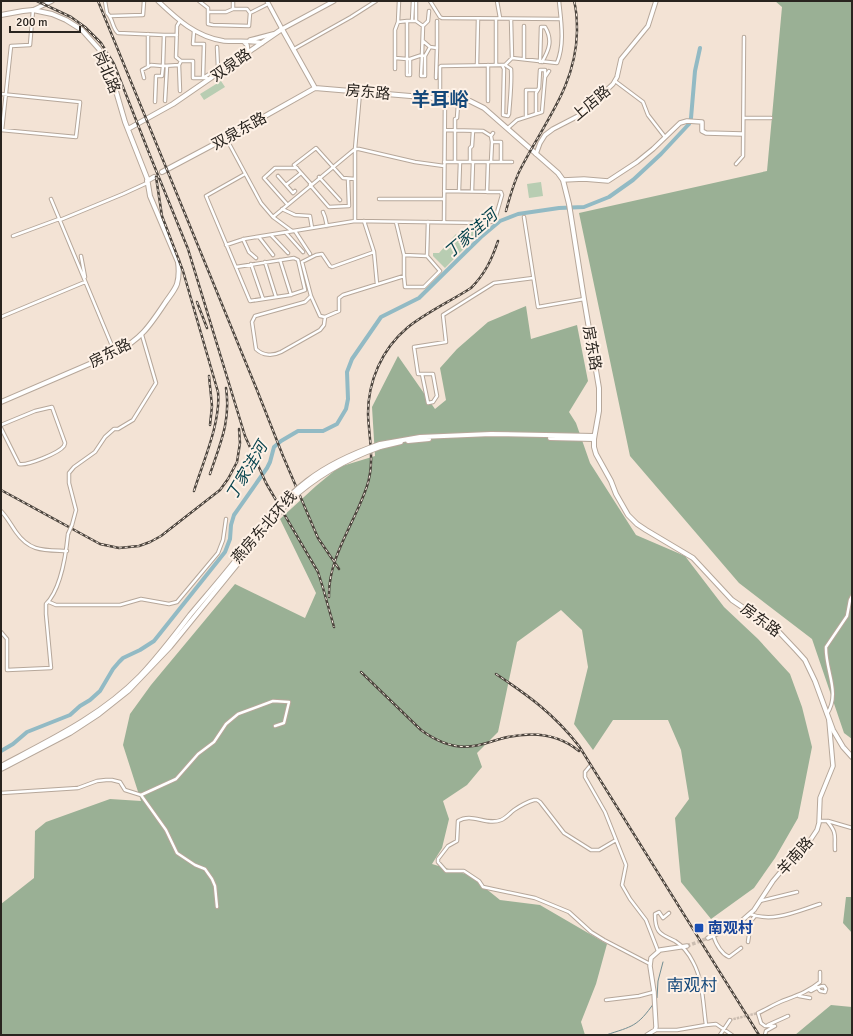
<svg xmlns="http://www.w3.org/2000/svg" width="853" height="1036" font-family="Signika,'Noto Sans SC',sans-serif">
<rect width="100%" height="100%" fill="#f3e3d5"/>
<path fill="#b8cdb2" d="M221 81 225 87 204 100 200 94Z
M541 182 543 196 529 198 527 184Z
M475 228H484L445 268 433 256V253H439L456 234 457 235 465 237Z"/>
<path fill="#9ab095" d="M775 1H852V739L844 733 812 639 739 583 630 456 579 213 767 171 782 7Z
M526 306 531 339 577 325 588 381 569 412 576 423 590 463 636 535 685 556 724 607 758 639 790 674 802 707 812 747 798 818 775 858 754 888 711 919 681 882 675 818 689 799 681 750 668 720H613L593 750 574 724 588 667 582 630 561 610 517 642 498 732 477 753 482 767 467 785 443 801 449 819 442 848 432 864 469 875 500 900 540 905 607 944 596 984 581 1022 585 1035H1V904L34 878 35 831 46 822 110 799 141 801 123 745 130 714 151 685 235 584 305 618 316 593 280 519 316 486 339 467 375 456 372 407 398 356 435 409 446 400 440 368 457 349 488 322Z
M846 897H852V933L843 923Z
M831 1005 852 1007V1035H795Z"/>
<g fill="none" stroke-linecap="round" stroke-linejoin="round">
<path stroke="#728d92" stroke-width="1" d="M655 1000 657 998 658 981 663 962
M606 1035C633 1026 637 1027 654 1003"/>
<path stroke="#92bac4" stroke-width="4" d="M1 751 13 744 27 732 70 715 80 706 90 700 100 691 113 669 119 662 123 658 140 650 154 641 225 552 230 539 231 525 234 515 267 468 270 462 274 447 281 441 298 431H323L337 424 346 409 348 399 347 372 352 359 381 317 419 298 481 237 500 221 518 214 559 208 584 207 609 197 633 180 661 154 689 124 691 118 695 71 700 48"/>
<path stroke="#cbbdb1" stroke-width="2.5" stroke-dasharray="2.5 1" stroke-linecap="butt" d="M730 1020 758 1013"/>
<path stroke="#cbbdb1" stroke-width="3.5" stroke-dasharray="3.5 2" stroke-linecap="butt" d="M687 946 708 938"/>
<g stroke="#b6a79a" stroke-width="4.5">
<path id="minor" d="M105 1 107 13C113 18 112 28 118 33L164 35
M199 1 208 8V24L213 25 249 26 250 13 268 4
M233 1V9H247L250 13
M430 1 440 17 442 18 561 19
M497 1 500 18
M208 12H226L233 9
M110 16 143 15 144 1
M511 19 512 58
M180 21 177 26 176 57 181 61H193V78H207L208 80
M407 21H416V1
M412 21 413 1
M416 21 423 26 428 21 429 11
M194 31 193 44H204L203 78 218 68
M177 35H164L163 66 179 65
M423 41 430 47 437 48V21
M217 47 218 68
M294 49 351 17 376 1
M425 56 430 47
M395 58 407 59V75H410V59H407V21L398 22
M410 59 422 55 421 76H425V56L422 55 423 26
M524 59V26
M540 62 541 27H545C553 40 549 50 542 62
M477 65 478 19
M488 65V101
M496 65V19
M502 65 504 69 503 115 508 116 509 114C510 99 512 84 511 69L505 65
M148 67V34
M395 69V30L398 22 399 1
M144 78 142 70 151 65 163 66 162 76H156L155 102
M436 78 437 48
M615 81 643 102 648 115 665 137
M180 91 179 65 181 61
M1 94 80 102V103L76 137 1 130
M440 98V67L441 66 501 65H505L512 58 557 63C565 44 561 21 559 1
M165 101 167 66
M536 113V93L539 88 540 70H545V76
M526 117V90H538
M744 118H771
M508 128 517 120 542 112 545 77 549 71
M2 130 11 46 30 45 33 10
M445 130 483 131 491 136 493 133
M491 136 492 142H501V162
M226 138 261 203 273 217 292 231
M444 162H512
M455 162V119L457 118 458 104
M470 162V148L472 146 473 131
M491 162 492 142
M736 164 743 156 744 37
M278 176 286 185 301 173
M319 177 340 200
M311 184 294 165 316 148 343 178 355 179
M286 185 293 193 295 191
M310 185 329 207 349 206 348 179
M459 191 460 162
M472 191 473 162
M487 192 488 162
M51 199 115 353
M379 199H444
M287 204 264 178 275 168H297
M282 209 295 215 310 216 312 228
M323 212 325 217 327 226
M273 217 355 149H359L415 162 444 166
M524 217 538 307 584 299
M355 221V149L360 92
M364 221 374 252 377 284
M444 222 445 99
M295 231 310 254
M286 233 303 252
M271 235 288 253
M13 236 59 219 60 220 123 194 147 183
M259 237 273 255
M243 239 249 252 256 258
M226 245 244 239 355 221 486 223 493 221 496 216 502 195 501 192 444 191
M374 252 332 267 330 266 322 254 316 255 302 262 311 296 320 316 325 317 339 311V298L343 295 404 276V255L396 222
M404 255 427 256
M81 256 85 277
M280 260 291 295
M265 262 276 297
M251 264 263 299
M236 267 294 258 298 260 305 290 290 295 250 301 206 196 245 174
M404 276 405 287H424L440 271 427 256 428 222
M311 296 305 302 255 316 252 322 256 349C263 356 273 356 281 352L320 330 324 325 325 317
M1 317 85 282
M422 374 428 403 433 402 437 396 433 374H418L414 347 446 342 443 315 494 283 533 278
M1 425 35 411 52 407 65 443 64 446C59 453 27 466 19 464L1 428
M1 511C7 517 11 525 16 532 30 552 44 550 67 551
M72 525 76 510 69 483V473L74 467 95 452 105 437 114 429H118L133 420 156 383 142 335
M49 602 56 605H120L141 599 169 604 177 602 218 553 223 540 226 519
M1 632 7 639V670L51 668 46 614V604C61 589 66 554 68 534
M827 714C841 693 825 670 826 647L847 616 850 600 852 596
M590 766 585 772V777L605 812 626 865 622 885 630 899 646 920 658 951
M1 793 78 788 97 781 106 780H112L120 782 125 790 141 795 176 779 198 754 214 742 226 724 238 714 273 701 289 702 284 723 275 726
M141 795 166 830 177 853 195 865 205 869 212 879 215 886 217 907
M819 821H827C838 834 834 836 835 850
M828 821 852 828
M616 840 599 850H591L564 833 540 802 537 800H534C527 802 520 806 514 810 510 813 506 818 501 820 486 826 472 812 458 821L457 841 448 846 438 859V862L446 871H464L479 881 483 887 535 898 569 912 591 932 604 940 650 964
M760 901 797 892
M669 913 663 918 659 912 655 914C655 933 660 934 675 941 683 946 689 954 693 962 703 980 703 1004 706 1025L716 1024 732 1035
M750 914C774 923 797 911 820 904
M713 935C716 944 720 953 729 957L741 948
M748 942 751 921 755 916
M809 990 811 991C816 988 819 986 824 986L826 989 825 992 820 991 817 987
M799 996 810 998
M606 1000 639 996 654 992
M768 1025 788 1016
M655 1030H677L706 1025
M720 1035 730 1020
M765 1035 766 1031 775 1026H765L761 1023 758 1013C765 1010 773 1005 780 1002 795 996 808 992 820 982V972"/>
</g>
<g stroke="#b6a79a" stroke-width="5.5">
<path id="tertiary" d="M158 1C177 19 196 37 224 41 237 42 249 40 262 43
M267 1 282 29 334 1
M33 10 52 1
M250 40 273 34
M244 42 247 45 248 53
M536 154 540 143 545 135 553 129 580 115 613 84 617 77 621 59 648 26 656 1
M563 180 584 179 608 181 637 162 653 149 680 123 687 121 702 122V131L706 133 742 134
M708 938 738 924 754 910 773 881 793 857 807 845 817 830 819 823 820 798 833 766 829 721
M647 1035 655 1030 656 1027 654 992 650 966 651 958 660 950 687 946"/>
</g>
<g stroke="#b6a79a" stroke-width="6">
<path id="secondary" d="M1 15 23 11 33 10 52 14 66 20 82 30 99 49 113 81 125 122 147 178 150 196 178 262C179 269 179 277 177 284 175 290 169 297 165 303 149 327 141 339 115 353L1 402
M315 88 470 101 484 108 558 173 563 180 569 204 584 299 599 388V411L594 439V447L596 454 611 481 616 494 628 515 637 524 646 530 693 558 732 600 779 632 796 650 805 660 815 681 833 730 843 747 852 757
M128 129 173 104 282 29 315 88
M162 172 226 138 315 88
M147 181 154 177
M550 438 594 439
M408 441 429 439
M380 444 420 437 491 434 594 436
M380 447 401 442"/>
</g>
<use href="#minor" stroke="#fff" stroke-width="2.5"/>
<use href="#tertiary" stroke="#fff" stroke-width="3.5"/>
<use href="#secondary" stroke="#fff" stroke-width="4"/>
<g stroke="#4c453e" stroke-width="2.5">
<path id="rail" d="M37 1 71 17 85 27 101 43 114 64 151 158
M98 1 257 390 283 456 318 538 339 569
M149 153 188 249 245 436 266 483 318 572 323 588 334 627
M156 177 162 216 183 271 218 392C221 422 203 462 194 491
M506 211C510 196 514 181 521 168 545 121 576 86 577 31 577 21 577 11 574 1
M197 302 207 328
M209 376 212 406 210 425
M210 474C220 444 231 421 226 388
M1 490 100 544 119 548 139 546 150 542 161 536 220 490 228 479 237 462 240 443 239 429
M329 597C328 557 355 523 367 486 375 462 369 438 368 414 368 381 382 349 407 328 425 313 451 301 471 288 485 274 492 259 498 241
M361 672 421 730C436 741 455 749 473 746 483 745 492 741 500 739 529 731 556 732 579 751
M496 674C529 696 554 714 579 746L759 1035"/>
</g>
<use href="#rail" stroke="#fef1e6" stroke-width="1" stroke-dasharray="3" stroke-linecap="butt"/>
<g stroke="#b6a79a" stroke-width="4.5" stroke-linecap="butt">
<path id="minor-bridge" d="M68 534 72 525"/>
</g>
<g stroke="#b6a79a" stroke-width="6" stroke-linecap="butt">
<path id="secondary-bridge" d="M1 766C50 740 101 716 140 676 158 657 174 636 190 615 205 597 220 580 235 561 257 533 278 503 307 481 329 464 354 453 380 444
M1 769 70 733 99 714 128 691 170 647 288 502C315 477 346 459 380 447"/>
</g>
<use href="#minor-bridge" stroke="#fff" stroke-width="2.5"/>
<use href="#secondary-bridge" stroke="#fff" stroke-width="4"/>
</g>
<rect fill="#1a4fb4" stroke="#fef1e6" stroke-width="1.5" x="694" y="923" width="10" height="10" rx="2"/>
<g text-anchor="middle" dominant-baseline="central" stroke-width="4" stroke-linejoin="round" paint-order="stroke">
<g font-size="15" fill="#29241f" stroke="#fef1e6">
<text transform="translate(231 65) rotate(-35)">双泉路</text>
<text transform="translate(107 72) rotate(67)">岗北路</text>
<text transform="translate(368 92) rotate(5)">房东路</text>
<text transform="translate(591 103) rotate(-40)">上店路</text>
<text transform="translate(239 131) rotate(-29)">双泉东路</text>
<text transform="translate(592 348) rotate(80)">房东路</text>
<text transform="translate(110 353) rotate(-27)">房东路</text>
<text transform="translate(264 527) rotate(-49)">燕房东北环线</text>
<text transform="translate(761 620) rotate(36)">房东路</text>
<text transform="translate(795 856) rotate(-48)">羊南路</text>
</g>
<g font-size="15" font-weight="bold" fill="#164399" stroke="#fef1e6" text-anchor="start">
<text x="708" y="928">南观村</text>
</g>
<g font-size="16" font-style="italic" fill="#003f4a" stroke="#fef1e6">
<text transform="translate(471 234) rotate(-41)">丁家洼河</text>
<text transform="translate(247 471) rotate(-59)">丁家洼河</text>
</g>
<g font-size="17" fill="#14487a" stroke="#fef1e6">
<text x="692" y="985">南观村</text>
</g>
<g font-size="19" font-weight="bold" fill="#14487a" stroke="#fef1e6">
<text x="440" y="100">羊耳峪</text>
</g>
</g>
<rect width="853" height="1036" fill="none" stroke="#29241f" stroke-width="4"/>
<path d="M10 26v6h70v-6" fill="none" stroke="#29241f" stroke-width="2"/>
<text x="16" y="26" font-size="12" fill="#29241f" stroke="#fef1e6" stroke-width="3" paint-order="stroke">200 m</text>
</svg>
